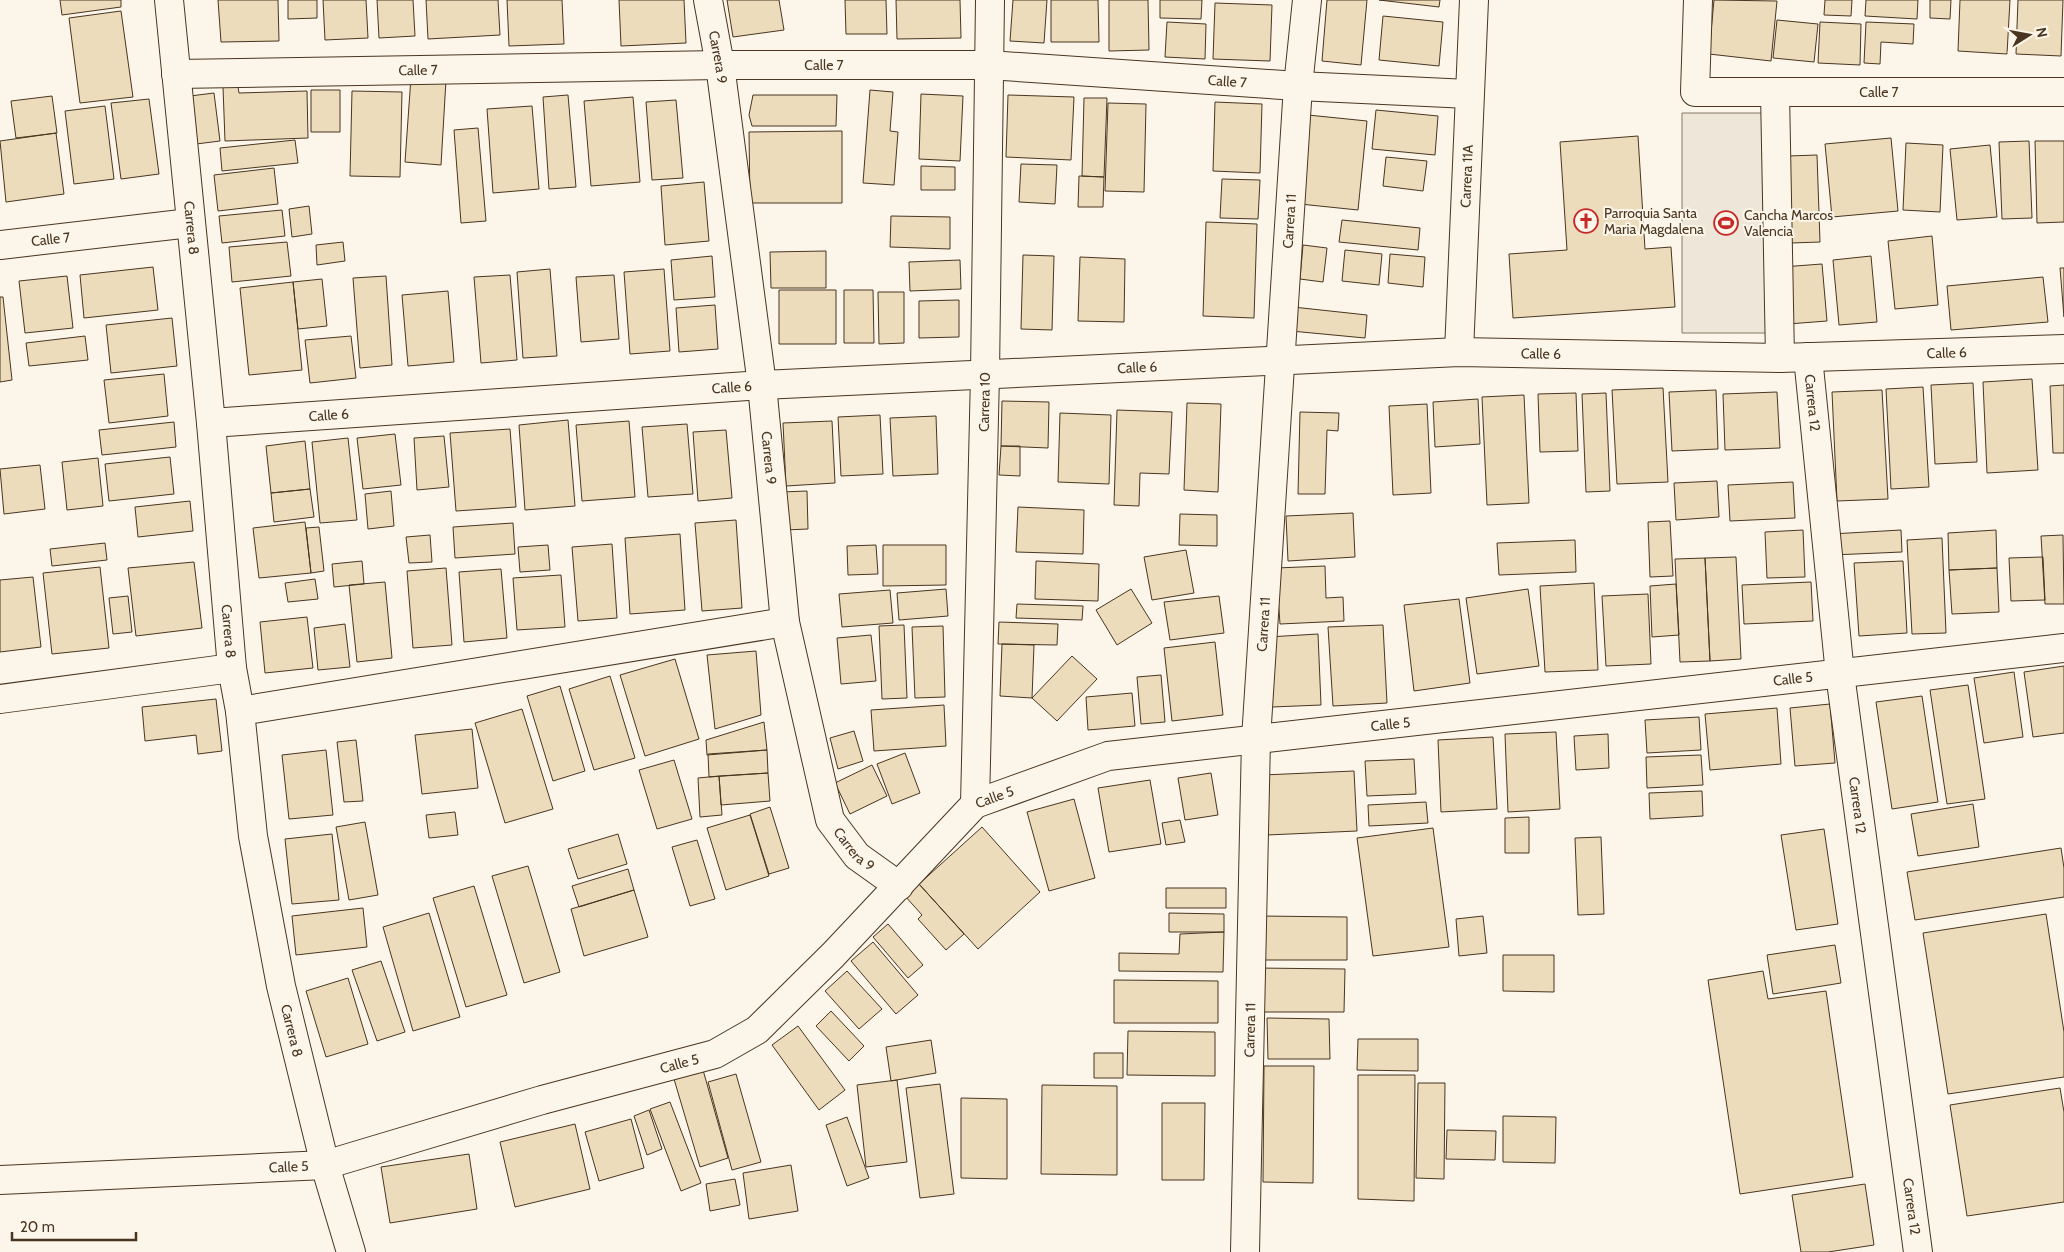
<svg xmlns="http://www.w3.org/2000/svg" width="2064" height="1252" font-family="Cabin,sans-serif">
<rect width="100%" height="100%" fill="#fbf6e9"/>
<path fill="#ede6d9" stroke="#887966" d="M1682 113H1770L1771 333H1682Z"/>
<path fill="#ecdcbc" stroke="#4a3520" d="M60 0H121V7L62 15Z
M218 0H278L279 41 221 42Z
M288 0H317V18L288 19Z
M323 0H366L368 38 325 40Z
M377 0H413L415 36 379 38Z
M426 0H498L500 35 428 39Z
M507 0H562L564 44 509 46Z
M619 0H684L686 43 621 46Z
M727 0H779L784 30 733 37Z
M845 0H886L887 34H846Z
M896 0H960L961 38 897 39Z
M1013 0H1047L1044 43 1010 41Z
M1051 0H1098L1099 42H1051Z
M1109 0H1148L1149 50 1109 51Z
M1160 0H1202L1201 19 1160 18Z
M1327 0H1367L1361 65 1322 61Z
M1379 0H1440L1439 7Z
M1714 0 1777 1 1771 61 1709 54Z
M1825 0H1852L1851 16 1824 15Z
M1866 0H1918L1917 19 1865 16Z
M1930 0H1951L1950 19 1930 18Z
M1960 0H2010L2007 54 1958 51Z
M2018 0H2063L2061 56 2016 54Z
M1215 3 1272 5 1270 61 1213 59Z
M121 11 133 97 80 103 69 18Z
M1383 16 1443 22 1439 66 1379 60Z
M1777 20 1818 24 1814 62 1773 58Z
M1167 22 1206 24 1205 59 1165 57Z
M1820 22 1861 24 1860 65 1818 63Z
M1866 22 1914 24 1913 44 1881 42 1880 64 1864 63Z
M411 77 446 80 441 165 405 162Z
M223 87H238L239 93 307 91 308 138 225 141Z
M311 90H340V132H311Z
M870 90 893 92 890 131 898 132 894 185 863 183Z
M352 91 402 92 400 177 350 176Z
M214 93 220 141 196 144 190 96Z
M921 94 963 96 960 161 919 159Z
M568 95 576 187 549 189 543 97Z
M753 95H837L836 126H752L749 115Z
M1008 95 1074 97 1071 160 1006 157Z
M52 96 57 133 16 138 11 101Z
M633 97 640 182 591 186 584 101Z
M1084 98H1107L1104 177 1082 176Z
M149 99 159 174 121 179 111 103Z
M676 100 683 178 652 180 646 102Z
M1215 102 1262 104 1260 173 1213 171Z
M1108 103 1146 104 1144 192 1105 191Z
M105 106 114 179 74 184 65 111Z
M532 106 539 189 493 193 487 109Z
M1376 110 1438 116 1435 155 1372 149Z
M1308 115 1367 121 1358 210 1300 204Z
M478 128 486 221 461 223 454 130Z
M842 131V203H750L749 132Z
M56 133 64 194 6 202 0 141Z
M1638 136 1645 249 1671 247 1675 307 1513 318 1509 254 1567 250 1560 142Z
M1891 138 1898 211 1832 217 1825 144Z
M295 140 298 163 222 171 220 148Z
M2029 141 2032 218 2002 219 1999 142Z
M2035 141H2064V222L2037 223Z
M1906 143 1943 145 1940 212 1903 210Z
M1990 145 1997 217 1957 220 1950 149Z
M1817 155 1820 242 1791 243 1788 156Z
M1386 157 1427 161 1423 191 1383 186Z
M1021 164 1057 165 1055 204 1019 202Z
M921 166 955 167V190H921Z
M274 168 278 204 218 211 214 175Z
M1079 176 1104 177 1103 207H1078Z
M1222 179 1260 180 1258 219 1220 218Z
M704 182 709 241 665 245 661 186Z
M309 206 312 234 292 237 289 209Z
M282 210 285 236 222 243 219 216Z
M891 216 950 217V249L890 247Z
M1342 220 1420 228 1418 250 1339 242Z
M1206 222 1257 224 1254 318 1203 316Z
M1932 236 1938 305 1895 309 1888 241Z
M287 242 291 276 232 282 229 247Z
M343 242 345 261 317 265 316 245Z
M1303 245 1327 248 1323 282 1300 279Z
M1345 250 1382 254 1379 285 1342 281Z
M826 251V288H771L770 252Z
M1390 254 1425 257 1423 287 1388 283Z
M1023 255 1054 256 1052 330 1021 329Z
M712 256 715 297 674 300 671 260Z
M1871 256 1877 322 1839 325 1833 260Z
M1080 257 1125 259 1124 322 1078 321Z
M960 260 961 289 910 291 909 262Z
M1822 264 1827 321 1788 324 1782 267Z
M153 267 158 310 84 318 80 275Z
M2060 268H2064V317Z
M550 269 557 356 523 358 517 272Z
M664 269 670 351 630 354 624 272Z
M510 275 517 360 481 363 474 277Z
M614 275 619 339 581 342 576 277Z
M67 276 73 328 25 333 19 281Z
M386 276 392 365 360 368 353 278Z
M2043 277 2048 322 1951 330 1947 286Z
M322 279 327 326 298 329 293 282Z
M293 282 302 370 249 375 240 288Z
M779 290H836V344H779Z
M844 290H873L874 343H844Z
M448 291 454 362 408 366 402 295Z
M878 292H904V343L879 344Z
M0 297H3L12 380 0 382Z
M959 300V337L919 338V301Z
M715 305 718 349 679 352 676 308Z
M1293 307 1367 315 1365 338 1291 331Z
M172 318 177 366 111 373 106 325Z
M85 336 88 360 29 366 26 343Z
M351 336 356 378 310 383 305 340Z
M164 374 168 416 109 423 104 380Z
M2032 379 2038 470 1987 473 1983 382Z
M1973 383 1977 462 1935 464 1931 385Z
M2064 385V453H2053L2050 386Z
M1923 387 1929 487 1891 489 1886 389Z
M1663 388 1668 482 1617 484 1612 390Z
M1716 390 1718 449 1672 451 1669 392Z
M1882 390 1888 499 1837 501 1832 392Z
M1777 392 1780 448 1725 450 1723 394Z
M1576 393 1578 451 1540 452 1538 394Z
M1606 393 1610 491 1586 492 1582 394Z
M1524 395 1529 503 1487 505 1482 397Z
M1478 399 1480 444 1435 447 1433 402Z
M1002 401 1049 402 1048 448 1001 446Z
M1187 403 1221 404 1218 492 1184 490Z
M1427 404 1431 493 1393 495 1389 406Z
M1117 410 1172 412 1169 474 1140 473 1139 506 1114 505Z
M1300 412 1339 413 1338 431 1327 430 1325 494H1298Z
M1060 413 1111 415 1109 484 1058 482Z
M880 415 883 474 841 476 838 417Z
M936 416 938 474 893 476 890 418Z
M568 420 575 506 525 510 519 425Z
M629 421 635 497 582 501 576 425Z
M832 421 835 483 786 486 783 423Z
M174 422 176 447 102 455 99 430Z
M687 424 693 494 648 497 642 427Z
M510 429 516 507 456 511 450 433Z
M726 430 732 498 698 501 693 432Z
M395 434 401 485 363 489 357 438Z
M444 436 449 487 417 490 414 438Z
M348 438 357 520 320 523 312 442Z
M305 441 310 489 271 493 266 446Z
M1001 446H1020V476L999 475Z
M170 457 174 494 109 501 105 464Z
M98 458 103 506 67 510 62 462Z
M40 465 45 509 4 514 0 469Z
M1717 481 1719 517 1676 520 1674 483Z
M1793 482 1795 518 1730 521 1728 485Z
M310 489 314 517 274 522 271 493Z
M391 491 394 526 368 529 365 494Z
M807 491 808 529 784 530 782 492Z
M190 501 193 531 138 537 135 507Z
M1018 507 1084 510 1083 554 1016 552Z
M1353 513 1355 557 1288 561 1286 516Z
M1180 514 1217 515V546L1179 545Z
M736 520 742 608 702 611 695 523Z
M1670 521 1673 576 1650 577 1648 522Z
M305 522 311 573 259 578 253 528Z
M513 523 515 554 455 558 453 527Z
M319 527 324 571 311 573 306 528Z
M1803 530 1805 577 1767 578 1765 532Z
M1901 530 1902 552 1832 555 1831 534Z
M1996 530 1997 568 1949 570 1948 533Z
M680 534 685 610 630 614 625 538Z
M430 535 432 562 409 563 406 537Z
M2063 535 2064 604H2045L2041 536Z
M1942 538 1946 633 1912 634 1907 540Z
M1575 540 1576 572 1499 575 1497 543Z
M105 543 107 560 52 566 50 549Z
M612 544 617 618 578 621 572 547Z
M548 545 550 570 520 572 518 547Z
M876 545 878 574 848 575 847 546Z
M883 545H946V585L883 586Z
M1186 550 1194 593 1152 600 1144 557Z
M1736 557 1741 659 1710 661 1705 558Z
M2043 557 2045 600 2011 601 2009 558Z
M1705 558 1710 661 1680 662 1675 559Z
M362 561 364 584 334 587 332 564Z
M1036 561 1099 564 1098 601 1035 599Z
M1903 561 1907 633 1859 636 1854 563Z
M194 562 202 628 136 636 128 568Z
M1325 566 1326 598 1343 597 1344 621 1280 624 1276 568Z
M100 567 109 648 52 654 43 573Z
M446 568 452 645 413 648 407 571Z
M1997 568 1999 612 1952 614 1949 570Z
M501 569 507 638 464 642 459 572Z
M561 575 565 627 517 630 513 578Z
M33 577 41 647 0 652V580Z
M315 579 318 599 288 602 285 583Z
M385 582 392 658 357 662 349 585Z
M1811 582 1813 621 1744 624 1742 585Z
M1594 583 1598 670 1545 672 1540 586Z
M1676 584 1679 635 1652 637 1650 586Z
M946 589 948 616 899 620 897 593Z
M1131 589 1152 623 1117 645 1096 610Z
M1528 589 1539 666 1477 674 1466 598Z
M890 590 893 623 842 627 839 594Z
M1648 594 1651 664 1606 666 1602 596Z
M128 596 132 632 113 634 109 598Z
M1219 596 1224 633 1170 640 1164 602Z
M1459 599 1470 683 1414 691 1404 605Z
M1017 604 1083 606 1082 620 1016 618Z
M307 617 313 668 265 673 260 622Z
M999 622 1058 624 1057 645 998 644Z
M345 624 350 667 318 670 314 628Z
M904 625 907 698 882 699 879 626Z
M1383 625 1387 703 1333 706 1328 627Z
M943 626 945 697 915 698 912 627Z
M1318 634 1321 705 1272 707 1268 637Z
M871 635 876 681 841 684 837 638Z
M1215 642 1223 715 1172 721 1164 648Z
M1002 644 1034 645 1032 698 1000 696Z
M756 651 761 715 715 729 707 655Z
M1072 656 1097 679 1057 721 1032 698Z
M675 659 699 739 645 756 620 675Z
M2064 666V733L2033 737 2024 672Z
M2014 672 2023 737 1984 743 1974 678Z
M1161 675 1165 722 1141 724 1137 677Z
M610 676 635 758 594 770 569 689Z
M1968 685 1985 799 1947 804 1930 690Z
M560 686 585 771 553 781 527 696Z
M1132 693 1135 726 1088 730 1086 697Z
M1922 696 1938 802 1892 809 1876 702Z
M216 699 222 751 198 754 196 735 145 741 142 707Z
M1830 704 1835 763 1795 766 1790 708Z
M944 705 946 746 874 751 871 710Z
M1777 708 1781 764 1710 770 1705 714Z
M522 709 553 809 505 823 475 723Z
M1699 717 1701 750 1647 753 1645 720Z
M764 722 767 750 707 755 706 740Z
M472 729 478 788 422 794 415 735Z
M854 731 863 761 838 769 830 738Z
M1556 732 1560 809 1508 812 1505 734Z
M1608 734 1609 768 1576 770 1574 736Z
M1493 737 1497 809 1441 812 1438 740Z
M356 740 363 801 344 802 337 742Z
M326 750 333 815 289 819 282 755Z
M767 750 768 773 709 777 708 754Z
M905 753 920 793 892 804 877 764Z
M1701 755 1703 785 1647 788 1646 757Z
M1414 759 1416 794 1367 796 1365 761Z
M674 760 692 819 657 829 639 770Z
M872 765 887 796 850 814 835 783Z
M1354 771 1357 831 1267 835 1263 775Z
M768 773 770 801 721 805 719 776Z
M1211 773 1218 815 1185 820 1178 778Z
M719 776 722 815 700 817 698 778Z
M1150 780 1161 844 1109 852 1098 788Z
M1702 791 1703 816 1650 819 1649 793Z
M1074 799 1095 878 1049 891 1027 812Z
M1426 802 1428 823 1369 826 1368 805Z
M1973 804 1979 847 1918 856 1911 814Z
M770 807 789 868 769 874 750 814Z
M455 812 458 835 429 838 426 815Z
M750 815 769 876 726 890 707 828Z
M1529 817V853H1505V818Z
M1180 820 1185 842 1166 845 1162 823Z
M365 822 378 895 349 900 336 827Z
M982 827 1040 892 978 949 919 884Z
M1433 828 1449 947 1373 956 1357 838Z
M1824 829 1838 924 1796 930 1781 835Z
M332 834 339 900 292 904 285 839Z
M618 834 627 864 578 879 568 849Z
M1601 837 1604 914 1578 915 1575 838Z
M697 840 715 899 690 906 672 847Z
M2061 848 2064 868V897L1915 920 1907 872Z
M528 866 560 972 524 983 492 876Z
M628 869 634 890 579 907 572 886Z
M919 884 964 934 946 950 918 919 922 915 905 896Z
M474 886 507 995 466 1007 433 898Z
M1166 888H1226V908H1166Z
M634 890 648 937 584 956 571 909Z
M363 908 367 947 296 955 292 916Z
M429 913 460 1017 413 1031 383 927Z
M1169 913 1224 914V932H1169Z
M2046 914 2064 1032V1077L1948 1094 1923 933Z
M1260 916 1347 917V960H1259Z
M1483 916 1487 953 1459 956 1456 919Z
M888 924 923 965 908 978 873 937Z
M1224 932 1223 972 1119 971V953L1179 954 1180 934Z
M873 942 918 995 896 1014 851 961Z
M1835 945 1841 983 1773 994 1767 955Z
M1503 955H1554V992L1503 991Z
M381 961 405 1032 377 1041 352 970Z
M1255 968 1345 969 1344 1012H1255Z
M847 971 882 1009 859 1029 825 991Z
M1763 971 1768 999 1826 991 1853 1177 1740 1194 1708 980Z
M348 978 368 1044 326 1057 306 991Z
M1114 980 1218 981V1023H1114Z
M831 1011 864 1046 849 1061 816 1026Z
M1267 1018 1329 1019 1330 1059H1268Z
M798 1026 845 1090 819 1110 772 1045Z
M1128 1031 1215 1032V1076L1127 1075Z
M1358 1039H1418V1071L1357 1070Z
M931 1040 936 1073 891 1081 886 1047Z
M1094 1053H1123V1078H1094Z
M1264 1066H1314L1313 1183 1263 1182Z
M703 1070 728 1158 700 1167 674 1079Z
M736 1074 761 1162 732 1170 708 1082Z
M1358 1075H1415L1414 1201 1358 1199Z
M897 1080 907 1162 866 1167 857 1085Z
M1418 1083H1445L1444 1179 1416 1178Z
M940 1084 954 1194 920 1198 906 1088Z
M1042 1085 1117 1086V1175L1041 1174Z
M2060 1088 2064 1112V1202L1967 1216 1950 1105Z
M961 1098 1007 1099V1179L961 1178Z
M670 1102 701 1183 681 1191 650 1109Z
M1162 1103H1205L1204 1180H1162Z
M649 1110 662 1149 647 1155 634 1116Z
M1503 1116 1556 1117 1555 1163 1503 1162Z
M847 1117 869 1178 847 1186 826 1125Z
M631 1119 644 1168 599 1181 585 1132Z
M575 1124 590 1189 515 1207 500 1142Z
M1447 1130 1496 1131 1495 1160 1446 1159Z
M469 1154 477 1209 390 1223 381 1167Z
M791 1165 798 1211 749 1219 743 1173Z
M735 1179 740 1205 710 1211 706 1184Z
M1865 1184 1874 1245 1828 1252H1801L1792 1195Z"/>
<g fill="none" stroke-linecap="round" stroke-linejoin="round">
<g stroke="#4a3520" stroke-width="30">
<g id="minor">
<path id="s1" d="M708 0 720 65 762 385 785 622 830 820 857 856 899 886"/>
<path id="s2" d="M1698 0 1695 92H2064"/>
<path id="s3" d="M176 74 720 65H988L1298 86 1469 94"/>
<path d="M1775 92 1780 358"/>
<path id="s4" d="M0 245 190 223"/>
<path id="s5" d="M1459 352 1474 0"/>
<path id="s6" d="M1808 357 1840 674 1918 1252"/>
<path id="s7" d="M211 423 762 385 1459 352 1780 358 2064 349"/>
<path d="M0 699 232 668"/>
<path d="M240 711 785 622"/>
<path id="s8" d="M975 804 985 374 990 0"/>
<path id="s9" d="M0 1180 325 1165 542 1100 715 1054 757 1030 833 955 975 804 1108 756 2064 648"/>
<path id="s10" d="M1245 1252 1256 739 1298 86 1307 0"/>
</g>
</g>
<g stroke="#4a3520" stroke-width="30">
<g id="major">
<path id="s11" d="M169 0 211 423 232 668 240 711 253 836 281 986 325 1165 351 1252"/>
</g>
</g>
<use href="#minor" stroke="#fbf6e9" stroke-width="28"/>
<use href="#major" stroke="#fbf6e9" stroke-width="28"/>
</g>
<defs>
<g id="church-ring" transform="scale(1.25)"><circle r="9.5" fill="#fbf6e9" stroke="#c62828" stroke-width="1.5"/><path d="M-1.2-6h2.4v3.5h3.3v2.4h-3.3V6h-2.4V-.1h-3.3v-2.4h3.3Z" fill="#c62828"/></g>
<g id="stadium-ring" transform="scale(1.25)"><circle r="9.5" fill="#fbf6e9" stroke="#c62828" stroke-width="1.5"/><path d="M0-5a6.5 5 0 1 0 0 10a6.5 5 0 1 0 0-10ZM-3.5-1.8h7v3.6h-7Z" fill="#c62828"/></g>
</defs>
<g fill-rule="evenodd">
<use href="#church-ring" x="1586" y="221"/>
<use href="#stadium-ring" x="1726" y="223"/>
</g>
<g text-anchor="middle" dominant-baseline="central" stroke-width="4" stroke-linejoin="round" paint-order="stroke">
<g font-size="14" fill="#4a3520" stroke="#fbf6e9">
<text stroke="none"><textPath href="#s1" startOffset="58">Carrera 9</textPath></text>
<text stroke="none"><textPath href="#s3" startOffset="648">Calle 7</textPath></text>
<text stroke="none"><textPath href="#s3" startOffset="242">Calle 7</textPath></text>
<text stroke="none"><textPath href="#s3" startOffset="1052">Calle 7</textPath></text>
<text stroke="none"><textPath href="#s2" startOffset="276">Calle 7</textPath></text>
<text stroke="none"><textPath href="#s5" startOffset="176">Carrera 11A</textPath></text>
<text stroke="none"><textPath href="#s10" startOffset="1032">Carrera 11</textPath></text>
<text stroke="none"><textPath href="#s11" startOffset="229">Carrera 8</textPath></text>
<text stroke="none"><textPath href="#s4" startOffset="51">Calle 7</textPath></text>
<text stroke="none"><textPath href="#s7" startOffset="1738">Calle 6</textPath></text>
<text stroke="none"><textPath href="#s7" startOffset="1332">Calle 6</textPath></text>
<text stroke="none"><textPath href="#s7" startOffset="928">Calle 6</textPath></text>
<text stroke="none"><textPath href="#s7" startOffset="522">Calle 6</textPath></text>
<text stroke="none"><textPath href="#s8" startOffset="402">Carrera 10</textPath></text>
<text stroke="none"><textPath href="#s6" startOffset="46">Carrera 12</textPath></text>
<text stroke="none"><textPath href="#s7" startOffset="118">Calle 6</textPath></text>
<text stroke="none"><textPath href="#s1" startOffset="462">Carrera 9</textPath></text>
<text stroke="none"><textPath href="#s10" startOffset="628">Carrera 11</textPath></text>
<text stroke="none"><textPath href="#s11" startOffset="634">Carrera 8</textPath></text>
<text stroke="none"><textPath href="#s9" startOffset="1924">Calle 5</textPath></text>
<text stroke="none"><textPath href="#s9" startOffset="1519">Calle 5</textPath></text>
<text stroke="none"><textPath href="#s9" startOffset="1114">Calle 5</textPath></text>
<text stroke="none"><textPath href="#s6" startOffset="451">Carrera 12</textPath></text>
<text stroke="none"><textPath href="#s1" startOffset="868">Carrera 9</textPath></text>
<text stroke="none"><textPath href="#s10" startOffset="222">Carrera 11</textPath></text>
<text stroke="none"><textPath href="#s11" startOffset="1039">Carrera 8</textPath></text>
<text stroke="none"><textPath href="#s9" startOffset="694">Calle 5</textPath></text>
<text stroke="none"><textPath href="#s9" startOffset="289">Calle 5</textPath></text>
<text stroke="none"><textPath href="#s6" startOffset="856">Carrera 12</textPath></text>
</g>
<g font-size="14" fill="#4a3520" stroke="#fbf6e9" text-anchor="start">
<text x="1604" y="213">Parroquia Santa<tspan x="1604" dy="16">Maria Magdalena</tspan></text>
<text x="1744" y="215">Cancha Marcos<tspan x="1744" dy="16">Valencia</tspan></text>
</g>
</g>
<g transform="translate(2029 35) rotate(79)" stroke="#fbf6e9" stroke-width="4" paint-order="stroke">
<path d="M0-4L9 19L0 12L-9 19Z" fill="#4a3520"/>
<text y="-8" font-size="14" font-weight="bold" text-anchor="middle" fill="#4a3520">N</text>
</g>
<path d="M12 1232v8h124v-8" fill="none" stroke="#4a3520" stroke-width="2.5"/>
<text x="20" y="1232" font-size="15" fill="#4a3520" stroke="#fbf6e9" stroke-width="4" paint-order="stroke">20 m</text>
</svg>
